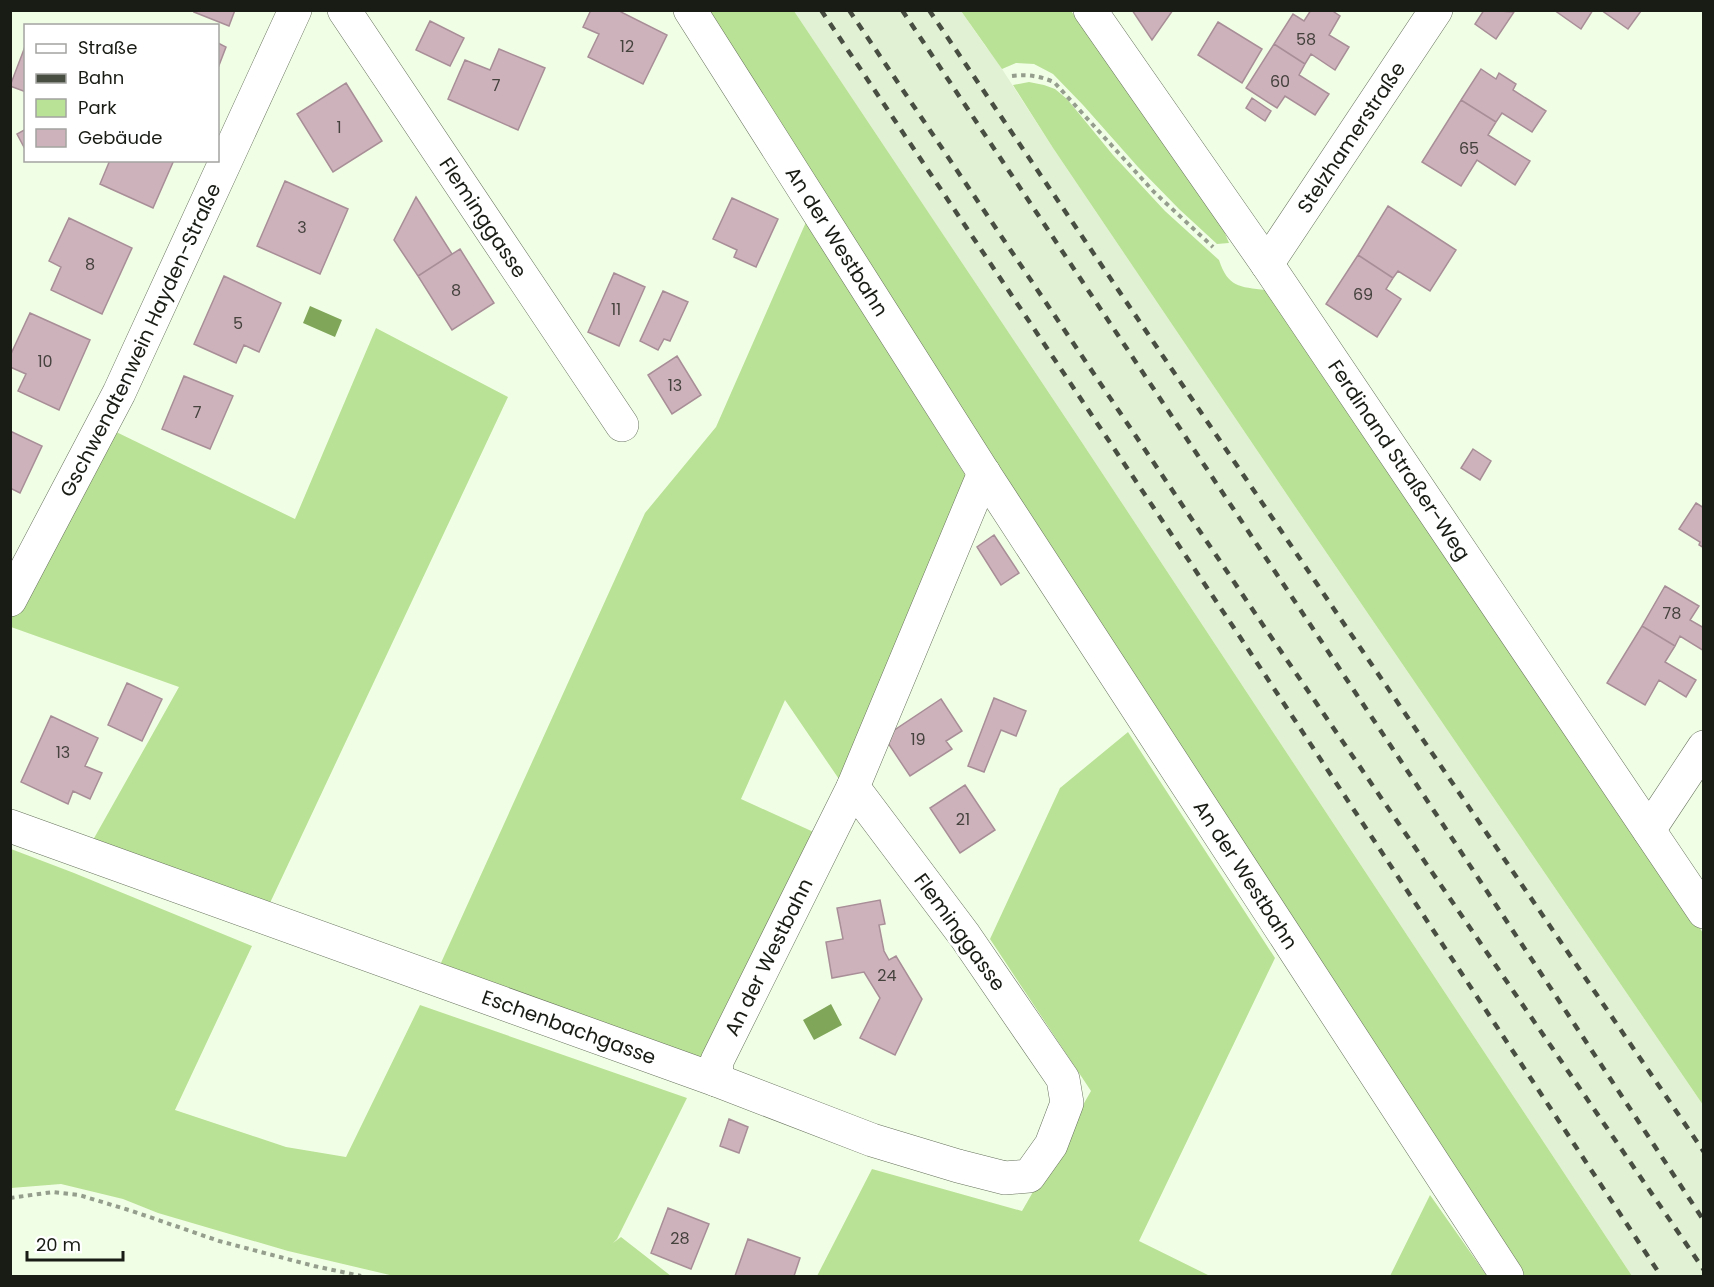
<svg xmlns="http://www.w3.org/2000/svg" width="1714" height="1287" font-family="Poppins,sans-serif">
<rect width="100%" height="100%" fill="#f1fee6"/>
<path fill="#e1f1d3" d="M794 11H961L986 47 993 55 1053 148 1296 508 1703 1105V1276H1632L1083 444Z"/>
<path fill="#bae296" d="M700 11H794L1083 444 1632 1276H1520Z
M961 11H1071L1166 140 1224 231 1229 243 1217 244 1179 209 1138 167 1083 105 1053 74 1034 64 1016 63 1002 69Z
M1029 82 1044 85 1055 89 1067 99 1113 155 1165 211 1219 260C1228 287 1239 287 1266 290L1484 602 1703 933V1105L1296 508 1053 148 1013 85Z
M806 222 969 481 843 785 785 700 741 799 818 834 706 1060 440 965 645 513 716 427Z
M376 328 508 397 269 905 93 840 179 687 11 627V611L106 427 295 519Z
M1128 732 1275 958 1139 1241 1210 1276H817L872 1169 1022 1211 1091 1091 990 939 1060 788Z
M11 849 74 873 252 946 175 1110 286 1147 346 1157 420 1005 687 1098 617 1239 613 1243 621 1237 671 1276H394L288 1251 158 1213 123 1199 61 1184 11 1188Z
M1430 1195 1487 1276H1390Z"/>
<path fill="#80a759" d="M310 306 342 320 335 337 303 323Z
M831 1004 842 1025 814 1040 803 1020Z"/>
<path fill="#cdb2bc" stroke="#a88e97" stroke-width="1.5" d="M195 10H235L229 26 194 12Z
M591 10H621V12L667 35 643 84 588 57 599 34 583 27Z
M1132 10H1173L1152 40Z
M1311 10H1331L1340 16 1329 35 1349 47 1335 70 1311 54 1305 64 1274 44 1293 14 1304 21Z
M1484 10 1514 12 1496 39 1475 24Z
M1554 10H1593L1581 29Z
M1601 10H1641V11L1628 29Z
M430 21 464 38 450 66 416 50Z
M1218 22 1262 49 1242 83 1198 55Z
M218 43 226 47 218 68Z
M26 44V92L10 86Z
M1274 44 1305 64 1299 75 1329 94 1315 115 1285 96 1277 108 1246 88Z
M499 49 545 68 518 130 448 99 465 60 490 70Z
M1481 69 1496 79 1499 73 1516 84 1513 90 1546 111 1532 132 1502 113 1496 122 1461 100Z
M346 83 382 141 333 172 297 114Z
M1252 98 1271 111 1265 121 1246 108Z
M1461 100 1496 122 1488 135 1530 161 1515 185 1477 160 1461 186 1422 162Z
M26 129V151L17 134Z
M110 160H174L153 208 100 184Z
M285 181 348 209 320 274 257 246Z
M416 197 452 254 418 276 394 240Z
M732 198 778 219 756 267 734 257 737 250 713 239Z
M1388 206 1456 250 1430 291 1398 271 1393 278 1358 255Z
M69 218 132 248 102 314 51 290 61 267 49 261Z
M460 249 494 303 452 330 418 276Z
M1358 255 1393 278 1386 289 1401 299 1377 337 1326 304Z
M614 273 645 287 619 346 588 332Z
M224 276 281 303 259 352 244 345 236 363 194 344Z
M663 291 688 302 670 341 664 339 658 350 640 341Z
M30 313 90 340 59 410 18 391 26 374 10 367V356Z
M677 356 701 395 672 414 648 375Z
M184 376 233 396 210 449 162 429Z
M10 431 42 446 20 493 10 488Z
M1473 449 1491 461 1480 480 1461 468Z
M1696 503 1704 508V548L1699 545 1700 542 1679 529Z
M994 535 1019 573 1001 585 977 547Z
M1665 586 1699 606 1690 620 1704 628V651L1680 636 1675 646 1642 626Z
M1642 626 1675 646 1665 662 1696 680 1686 697 1659 680 1645 705 1607 683Z
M127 683 162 699 142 741 108 725Z
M994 698 1026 711 1016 736 1001 730 984 772 968 766Z
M941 699 962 731 946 741 952 749 910 776 884 737Z
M51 716 98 738 85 766 102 773 90 799 73 791 68 804 21 782Z
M965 785 995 830 960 853 930 808Z
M880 900 885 924 879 925 884 951 889 960 896 956 922 999 895 1055 860 1038 880 998 864 972 832 978 826 942 843 939 837 908Z
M729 1119 748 1127 739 1153 720 1146Z
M668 1208 709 1224 691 1269 651 1253Z
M748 1239 800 1258 794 1276H735Z"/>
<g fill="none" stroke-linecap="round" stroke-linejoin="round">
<g stroke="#67725d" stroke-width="34">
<g id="minor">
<path id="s1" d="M344 10 622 425"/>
<path id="s2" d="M690 10 984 473 1507 1276"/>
<path id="s3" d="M1090 10 1267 264 1704 912"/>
<path id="s4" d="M1267 264 1436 10"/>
<path id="s5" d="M10 600 119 393 295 10"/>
<path id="s6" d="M10 826 716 1080 872 1140 958 1166 1005 1178 1029 1176 1051 1145 1067 1103 1063 1079 965 936 853 787"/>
<path d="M1649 830 1704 747"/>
<path id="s7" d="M716 1080 717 1061 853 787 984 473"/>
</g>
</g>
<path stroke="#959e8d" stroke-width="4" stroke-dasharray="4.5 4.5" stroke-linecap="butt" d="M1012 76C1028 74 1039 76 1054 82L1154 192 1213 247
M10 1198 53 1192 79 1195 132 1211 219 1241 314 1266 361 1276"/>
<use href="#minor" stroke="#fff" stroke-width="33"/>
<path stroke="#484e42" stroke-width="4.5" stroke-dasharray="8 8" stroke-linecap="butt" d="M821 10 1240 637 1661 1276
M849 10 1265 628 1704 1270
M902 10 1438 817 1704 1221
M929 10 1340 618 1704 1152"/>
</g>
<g text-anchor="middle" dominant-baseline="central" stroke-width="6" stroke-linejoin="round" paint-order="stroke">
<g font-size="16" fill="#45423e">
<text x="1306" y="39">58</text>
<text x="627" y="46">12</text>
<text x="1280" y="81">60</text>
<text x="496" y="85">7</text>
<text x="339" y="127">1</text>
<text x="1469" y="148">65</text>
<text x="302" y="227">3</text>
<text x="90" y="264">8</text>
<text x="456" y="290">8</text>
<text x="1363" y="294">69</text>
<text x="616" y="309">11</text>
<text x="238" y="323">5</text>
<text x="45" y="361">10</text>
<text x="675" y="385">13</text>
<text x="197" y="412">7</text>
<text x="1672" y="613">78</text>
<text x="918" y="739">19</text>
<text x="63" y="752">13</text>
<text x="963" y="819">21</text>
<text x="887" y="975">24</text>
<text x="680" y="1238">28</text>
</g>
<g font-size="20" fill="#181c14" stroke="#fff">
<text stroke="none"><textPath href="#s4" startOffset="152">Stelzhamerstraße</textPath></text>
<text stroke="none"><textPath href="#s1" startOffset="250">Fleminggasse</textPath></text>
<text stroke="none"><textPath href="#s2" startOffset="274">An der Westbahn</textPath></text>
<text stroke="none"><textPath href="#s5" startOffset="291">Gschwendtenwein Hayden-Straße</textPath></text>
<text stroke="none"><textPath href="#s3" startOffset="546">Ferdinand Straßer-Weg</textPath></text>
<text stroke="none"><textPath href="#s2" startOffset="1028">An der Westbahn</textPath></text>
<text transform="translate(960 932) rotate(54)">Fleminggasse</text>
<text stroke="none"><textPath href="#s7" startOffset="135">An der Westbahn</textPath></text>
<text stroke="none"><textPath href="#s6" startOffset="594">Eschenbachgasse</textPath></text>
</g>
</g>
<rect width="1714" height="1287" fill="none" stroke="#181c14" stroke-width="24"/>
<rect x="24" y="24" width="195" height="138" fill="#ffffff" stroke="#a3a4a1" stroke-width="1.5"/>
<rect x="36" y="44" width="30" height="9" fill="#ffffff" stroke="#a3a4a1" stroke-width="1.5"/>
<text x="78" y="54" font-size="18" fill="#181c14">Straße</text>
<rect x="36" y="74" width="30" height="9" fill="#484e42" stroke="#a3a4a1" stroke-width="1.5"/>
<text x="78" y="84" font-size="18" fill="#181c14">Bahn</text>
<rect x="36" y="99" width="30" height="18" fill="#bae296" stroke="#a3a4a1" stroke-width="1.5"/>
<text x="78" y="114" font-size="18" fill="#181c14">Park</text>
<rect x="36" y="129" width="30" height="18" fill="#cdb2bc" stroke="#a3a4a1" stroke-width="1.5"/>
<text x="78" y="144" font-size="18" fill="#181c14">Gebäude</text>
<path d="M27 1251v9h96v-9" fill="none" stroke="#181c14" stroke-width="3"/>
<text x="36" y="1251" font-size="18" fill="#181c14" stroke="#ffffff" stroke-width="4.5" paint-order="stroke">20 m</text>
</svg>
